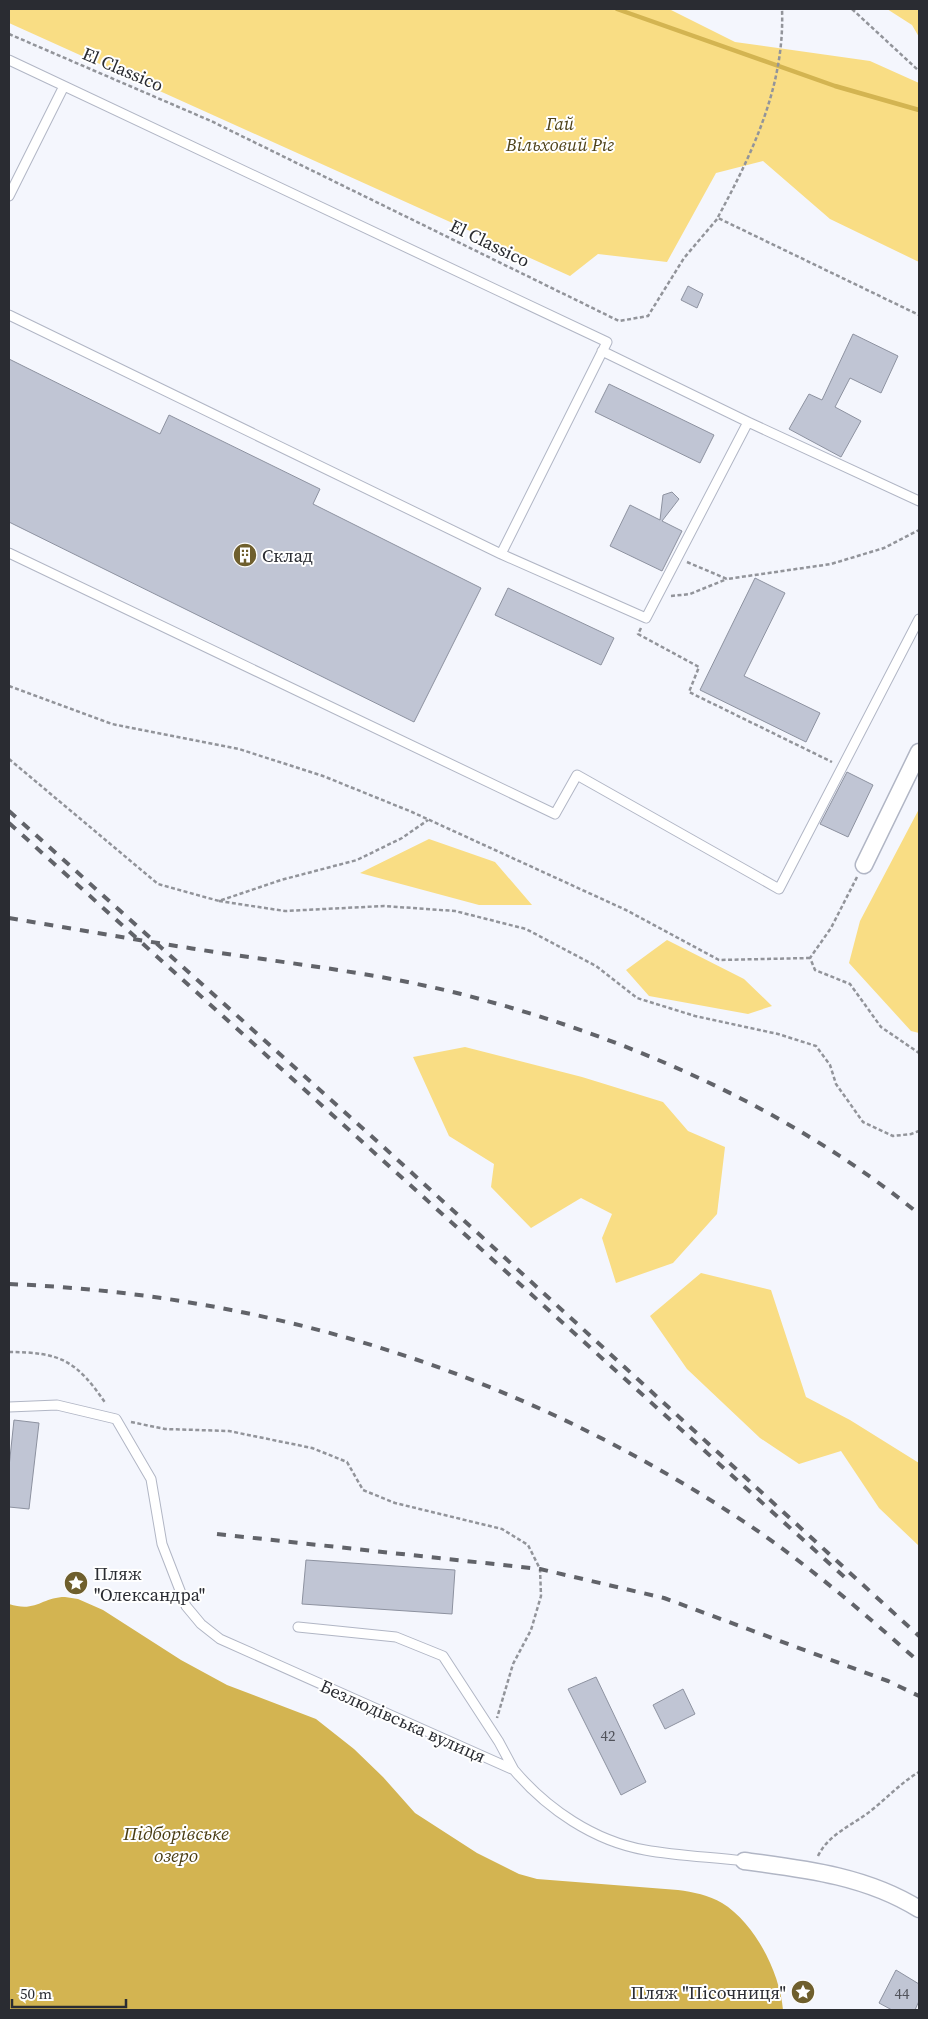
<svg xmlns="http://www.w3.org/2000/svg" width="928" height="2019" font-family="'Source Serif 4',serif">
<rect width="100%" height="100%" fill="#f4f6fd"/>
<path fill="#f9dd84" d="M9 9H669L735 42 870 61 919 83V262L830 219 763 161 716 173 667 262 598 254 570 276 9 23Z
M887 9H919V37L912 25Z
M919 809V1033L911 1031 849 963 860 921Z
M429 839 495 862 532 905H479L360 873Z
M667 940 744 979 772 1006 748 1014 649 996 626 970Z
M465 1047 582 1077 663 1102 688 1131 725 1147 717 1214 673 1263 616 1283 602 1238 612 1214 581 1198 531 1228 491 1187 494 1164 449 1136 413 1057Z
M701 1273 771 1290 806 1397 850 1420 919 1463V1546L879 1508 841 1451 799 1464 760 1438 687 1369 650 1316Z"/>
<path fill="#d3b451" d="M65 1597 78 1599 103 1610 181 1660 227 1685 316 1719 354 1749 383 1777 415 1813 477 1853 519 1874 537 1879 678 1890C693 1892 709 1895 722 1903 755 1923 780 1973 783 2010H9V1604C36 1613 42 1597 65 1597Z"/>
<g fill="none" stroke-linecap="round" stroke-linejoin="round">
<path stroke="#d3b451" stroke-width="4.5" d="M617 9 835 86 919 110"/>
</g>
<path fill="#c0c5d4" stroke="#8d92a0" d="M688 286 703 294 697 308 681 300Z
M853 334 898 356 881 393 850 378 835 407 861 421 841 457 789 429 809 394 822 400Z
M9 359 160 434 169 415 320 489 313 504 481 588 414 722 9 522Z
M609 384 714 435 700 463 595 412Z
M672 492 679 499 662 521 682 531 662 571 610 546 630 505 660 520 663 495Z
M755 578 785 593 744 676 820 713 806 742 700 690Z
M508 588 614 638 601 665 495 615Z
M847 772 873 785 848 837 820 824Z
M14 1420 39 1423 29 1509 9 1507V1467Z
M306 1560 455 1570 452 1614 302 1604Z
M596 1677 646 1782 621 1795 568 1689Z
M683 1689 695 1714 665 1729 653 1705Z
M896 1970 919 1984V2001L915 2010H892L879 2003Z"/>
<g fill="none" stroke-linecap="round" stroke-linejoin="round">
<g stroke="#b1b6c5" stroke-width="11">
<path id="lane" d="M9 60 607 342 501 554 9 315
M9 196 64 86
M748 422 919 501
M9 553 555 814 577 775 779 889 919 619
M501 554 646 618 748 422 602 351
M9 1407 57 1405 116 1419 151 1479 162 1544 186 1606 201 1624 220 1639 514 1770C547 1809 594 1841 645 1850 678 1856 711 1857 744 1861
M298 1627 396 1637 443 1656 499 1742 514 1770"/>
</g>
<g stroke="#b1b6c5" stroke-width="19">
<path id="street" d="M864 865 919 752
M744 1861C805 1869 866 1876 919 1909"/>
</g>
<path stroke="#92949a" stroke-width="2.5" stroke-dasharray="4 2.5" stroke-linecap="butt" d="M852 9 919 71
M9 34 211 121 619 321 648 316 684 258 718 218 919 315
M718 217C753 152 785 85 782 9
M687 562 727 579 831 564 884 548 919 530
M671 596 690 594 727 579
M641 628 638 634 699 667 689 692 832 762
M9 686 112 724 239 749 323 776 412 812 626 910 719 960 810 958
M9 759 158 884 219 901 281 880 357 860 402 838 428 820
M857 877 831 928 810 958 815 970 850 984 881 1027 919 1053
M219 901 285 911 384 906 455 911 526 929 596 966 637 998 695 1016 778 1034 816 1046 830 1065 836 1084 863 1122 893 1136 911 1134 919 1131
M9 1352C61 1352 77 1361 106 1404
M131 1422 165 1429 229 1431 312 1448 347 1462 363 1490 395 1503 502 1529 528 1545 540 1569 541 1596 531 1630 513 1664 497 1718
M818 1856C829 1833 854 1825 873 1809 889 1796 902 1782 919 1772"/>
<use href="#lane" stroke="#fff" stroke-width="9"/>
<use href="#street" stroke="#fff" stroke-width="16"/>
<path stroke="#616369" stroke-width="4" stroke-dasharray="9 9" stroke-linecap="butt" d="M9 811 389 1152 919 1636
M9 823 850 1582
M9 918C79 930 150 942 221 953 301 965 382 974 461 994 625 1036 788 1107 919 1214
M9 1284C276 1295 523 1375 746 1523 807 1564 864 1613 919 1662
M217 1534 540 1569 664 1598 888 1681 919 1696"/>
</g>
<defs>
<g id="building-disc" transform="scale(1.25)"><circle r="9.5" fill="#6f5f2d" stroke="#fff"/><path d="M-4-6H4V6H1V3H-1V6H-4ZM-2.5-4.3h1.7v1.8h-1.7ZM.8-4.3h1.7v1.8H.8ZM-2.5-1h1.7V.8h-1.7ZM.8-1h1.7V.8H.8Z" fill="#fff"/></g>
<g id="sight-disc" transform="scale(1.25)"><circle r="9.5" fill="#6f5f2d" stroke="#fff"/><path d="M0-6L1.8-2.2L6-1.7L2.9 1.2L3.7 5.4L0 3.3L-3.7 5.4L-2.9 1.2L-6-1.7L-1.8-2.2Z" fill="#fff"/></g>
</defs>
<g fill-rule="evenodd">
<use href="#building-disc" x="245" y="555"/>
<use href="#sight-disc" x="76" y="1583"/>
<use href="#sight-disc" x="803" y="1992"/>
</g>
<g text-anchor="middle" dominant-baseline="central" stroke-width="4" stroke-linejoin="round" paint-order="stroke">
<g font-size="15" fill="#50525a">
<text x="608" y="1735">42</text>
<text x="902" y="1993">44</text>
</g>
<g font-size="18" fill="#2a2c32" stroke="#fff">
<text transform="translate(123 69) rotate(23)">El Classico</text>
<text transform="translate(490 243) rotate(26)">El Classico</text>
<text transform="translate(403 1721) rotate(24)">Безлюдівська вулиця</text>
</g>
<g font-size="18" font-style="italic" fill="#4f4219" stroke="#fff">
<text x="560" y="123">Гай<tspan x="560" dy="21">Вільховий Ріг</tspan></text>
</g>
<g font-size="18" fill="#2a2c32" stroke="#fff" text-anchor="start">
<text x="262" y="555">Склад</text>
<text x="94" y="1573">Пляж<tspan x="94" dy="21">"Олександра"</tspan></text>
<text x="786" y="1992" text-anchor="end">Пляж "Пісочниця"</text>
</g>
<g font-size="19" font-style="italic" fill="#493c12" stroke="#fff">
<text x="176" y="1833">Підборівське<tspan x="176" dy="22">озеро</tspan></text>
</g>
</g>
<rect width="928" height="2019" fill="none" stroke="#2a2c32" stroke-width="20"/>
<path d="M12 1999v8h114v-8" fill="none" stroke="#2a2c32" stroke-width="2.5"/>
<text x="20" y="1999" font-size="15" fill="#2a2c32" stroke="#ffffff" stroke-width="4" paint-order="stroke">50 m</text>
</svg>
